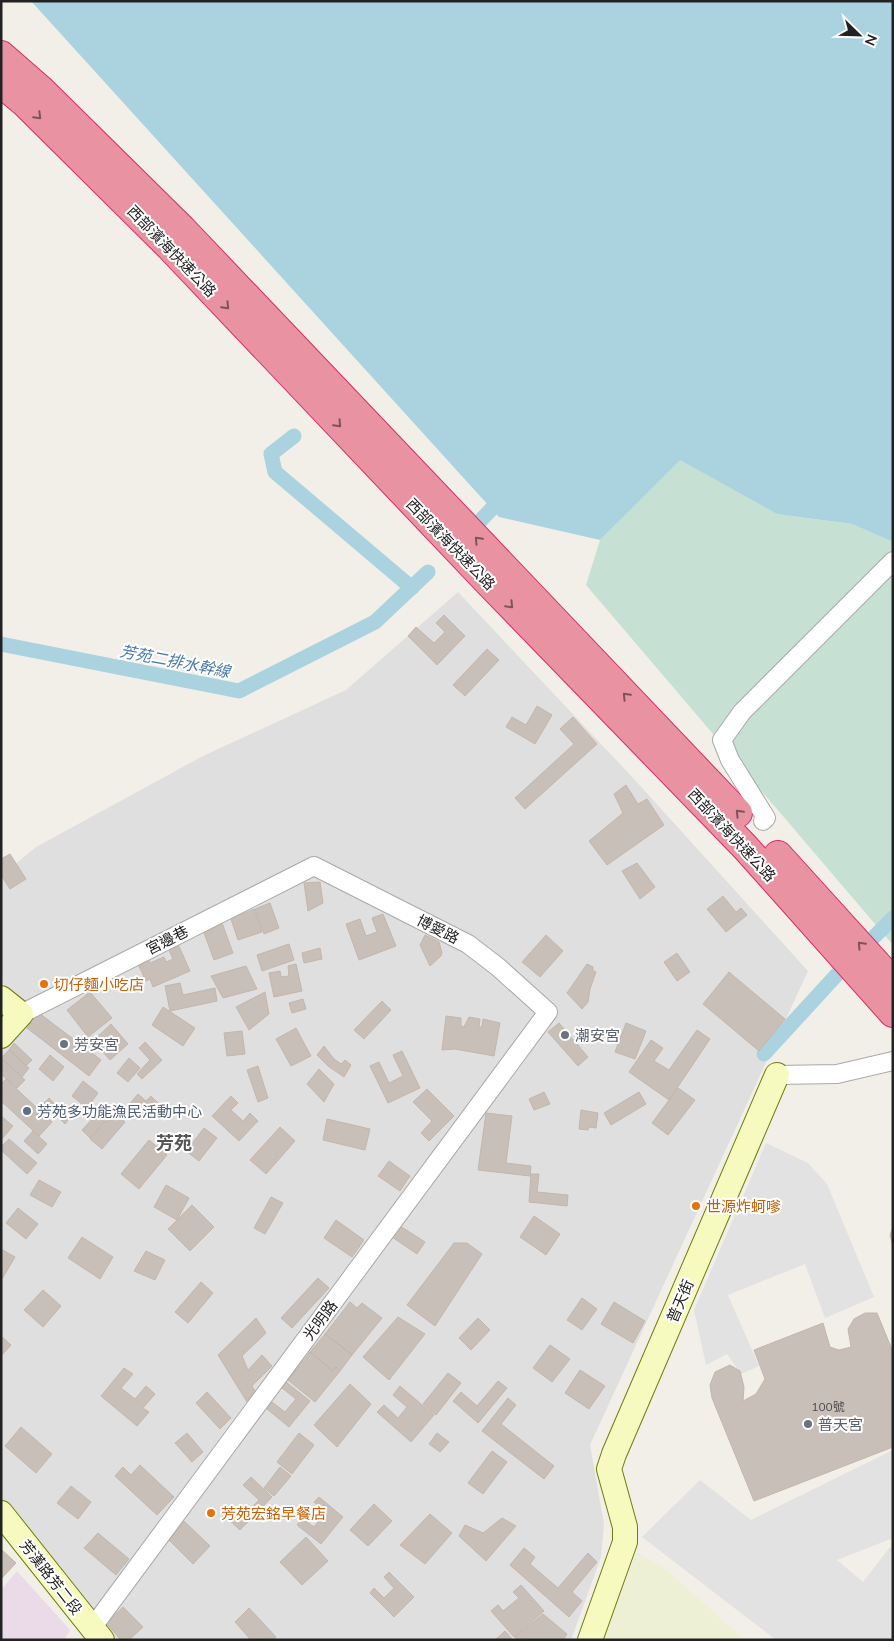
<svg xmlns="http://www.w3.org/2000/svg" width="894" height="1641" font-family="Mulish,'Noto Sans TC',sans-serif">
<rect width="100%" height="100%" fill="#f2efe9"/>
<path fill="#e0dfdf" d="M458 592 634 779 808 971 590 1445 604 1524 601 1557 571 1640H118L1 1498V1052L17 1035 28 1015 1 981V876L36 847 203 756 346 690Z"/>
<path fill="#ebdbe8" d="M17 1571 70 1630 64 1640H1V1590Z"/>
<path fill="#eef0d5" d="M636 1553 662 1566 745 1640H603Z"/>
<path fill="#c6e0d4" d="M679 459 777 514 852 524 893 542V945L586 585 600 540Z"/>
<path fill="#e2e2e2" d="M766 1143 808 1163 827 1184 874 1297 825 1318 805 1264 728 1295 759 1366 741 1374 727 1354 706 1365 694 1310Z
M893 1450V1538L837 1560 863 1582 890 1547 893 1549V1640H776L642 1537 700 1480 751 1520Z"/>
<path fill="#aad3df" d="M31 1H893V542L852 524 777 514 680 460 600 540 499 517Z"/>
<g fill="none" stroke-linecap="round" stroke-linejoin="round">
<path stroke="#aad3df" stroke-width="15" d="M294 436 271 454 275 472 412 588
M480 521 505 495
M1 644 239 691 375 622 428 572
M764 1054 842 969 893 918"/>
</g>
<path fill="#c7bfb8" stroke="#c4b6ab" d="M444 615 465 636 437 665 408 636 416 627 434 643 445 632 436 623Z
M487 649 499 660 465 696 453 685Z
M537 706 552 715 535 744 506 727 512 717 526 725Z
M573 717 597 744 525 809 515 798 574 744 560 729Z
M626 785 638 804 647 799 664 825 607 865 589 841 623 813 614 794Z
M10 854 26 879 10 889 1 875V859Z
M637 863 655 887 640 899 622 871Z
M320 882 323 903 308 911 304 883Z
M723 896 736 912 741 908 747 915 726 932 707 909Z
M270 903 279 928 264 934 255 909Z
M254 909 262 932 238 940 231 919Z
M383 914 396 946 359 960 346 924 360 919 366 936 377 932 372 918Z
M222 923 233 953 214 960 203 930Z
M425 935 439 942 442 953 441 956 430 966 420 945Z
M546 935 563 951 540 977 522 962Z
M178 944 190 971 153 987 150 979 146 981 137 962 148 957 150 963 164 957 166 962 173 959 168 948Z
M289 944 294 960 262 971 257 955Z
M320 948 322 959 304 963 302 953Z
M677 953 690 972 677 981 664 962Z
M296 964 302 991 274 997 269 973 280 971 281 977 289 976 288 966Z
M587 964 593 967V971L596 972 590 989 588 1002 582 1009 567 993Z
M246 966 257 989 223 998 211 976Z
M729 972 785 1019 759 1051 703 1004Z
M180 983 183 995 215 988 217 1001 170 1011 165 986Z
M90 992 112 1018 88 1037 67 1010Z
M265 992 269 1014 249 1030 236 1007Z
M303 999 306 1009 292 1013 289 1003Z
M382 1001 391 1010 364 1039 354 1030Z
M163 1007 195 1028 183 1046 152 1025Z
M39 1013 101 1060 89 1076 27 1028Z
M446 1016 461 1018V1026L464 1027 469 1017 480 1019 479 1027H482L483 1019 500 1023 494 1056 455 1049 442 1050Z
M559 1023 588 1057 578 1066 548 1032Z
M626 1023 646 1031 635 1059 615 1052Z
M111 1024 128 1044 110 1060 93 1041Z
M296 1028 311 1056 291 1066 276 1039Z
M697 1030 710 1039 669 1100 629 1072 651 1040 663 1048 654 1061 669 1070Z
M242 1031 245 1054 227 1056 224 1033Z
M145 1042 162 1060 142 1079 137 1074 150 1060 139 1048Z
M14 1043 32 1060 26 1066 9 1050Z
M324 1046 334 1059 341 1064 345 1060 351 1065 344 1077 328 1066 317 1055Z
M9 1050 29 1068 22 1077 1 1058Z
M402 1051 420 1088 388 1103 370 1066 379 1062 389 1083 403 1076 393 1055Z
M50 1055 64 1067 53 1081 39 1069Z
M1 1058 25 1080 17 1088 1 1074Z
M129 1058 140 1068 128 1082 117 1073Z
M258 1066 268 1098 258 1102 247 1070Z
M319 1069 334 1084 324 1102 307 1084Z
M6 1079 52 1122 39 1136 1 1101V1084Z
M83 1081 98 1093 87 1108 72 1096Z
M678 1088 695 1100 668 1135 652 1123Z
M427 1089 454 1116 429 1141 421 1133 432 1121 413 1102Z
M544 1092 550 1104 534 1110 529 1099Z
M639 1092 646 1104 611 1125 604 1113Z
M138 1094 146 1101 151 1096 158 1103 143 1120 128 1106Z
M231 1096 238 1103 231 1110 243 1121 250 1113 258 1121 239 1141 212 1116Z
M49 1098 69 1119 65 1124 44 1103Z
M581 1110 598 1113 596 1128 589 1127 588 1130 579 1129Z
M114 1112 125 1122 102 1149 90 1139Z
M486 1113 512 1116 506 1163 531 1166 530 1176 478 1170Z
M97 1114 105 1121 90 1138 82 1130Z
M1 1116 13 1126 1 1140Z
M327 1119 370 1129 365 1150 323 1140Z
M280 1127 295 1141 266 1174 250 1160Z
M204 1128 217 1138 199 1161 186 1151Z
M33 1131 47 1144 38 1154 24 1141Z
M9 1139 37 1163 27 1174 1 1150V1147Z
M149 1140 167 1155 139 1189 121 1174Z
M389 1161 410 1176 400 1191 378 1176Z
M531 1174H539L537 1192 568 1195 567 1206 529 1202Z
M39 1180 61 1192 52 1207 30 1195Z
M166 1185 189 1198 177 1220 154 1207Z
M271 1197 283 1203 265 1234 254 1228Z
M192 1205 214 1227 190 1251 168 1229Z
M18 1208 38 1224 26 1239 6 1223Z
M534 1216 560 1234 546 1255 520 1237Z
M336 1220 364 1240 352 1257 324 1238Z
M400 1226 425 1242 417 1254 392 1237Z
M893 1227V1246L890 1235Z
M82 1237 113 1257 100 1279 68 1258Z
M454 1243H467L482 1254 435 1326 407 1305Z
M1 1249 15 1257 2 1279 1 1278Z
M146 1251 165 1260 155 1280 134 1271Z
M318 1278 329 1288 292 1328 281 1318Z
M201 1282 213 1293 188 1323 175 1312Z
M43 1290 61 1306 43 1327 24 1310Z
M582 1298 597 1309 582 1330 567 1320Z
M350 1302 357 1308 362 1303 382 1318 352 1355 325 1334Z
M614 1302 645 1321 633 1343 601 1324Z
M865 1313H877L893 1352V1447L754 1501 712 1398 710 1385 715 1372 730 1365 740 1371 744 1387 743 1401 756 1394 765 1379 754 1350 823 1323 830 1347 839 1350 851 1347 848 1329 854 1319Z
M398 1317 425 1334 389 1380 363 1357Z
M256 1318 266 1333 242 1356 248 1370 262 1355 272 1366 252 1386 255 1391 247 1402 218 1355Z
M478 1318 490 1330 471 1350 459 1338Z
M325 1334 352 1355 340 1371 336 1367 333 1371 310 1352Z
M1 1336 11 1345 1 1356Z
M550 1345 570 1359 552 1382 533 1368Z
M310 1352 333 1371 336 1367 340 1371 315 1402 288 1380Z
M124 1368 133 1374 121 1388 135 1399 146 1386 155 1394 143 1408 149 1412 137 1426 101 1396Z
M580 1370 605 1386 589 1409 565 1393Z
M448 1373 461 1383 436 1415 423 1404Z
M498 1381 507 1388 478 1423 453 1401 461 1392 477 1406Z
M286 1382 310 1401 289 1427 267 1409 272 1402 285 1412 296 1399 282 1388Z
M350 1384 371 1404 337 1447 314 1425Z
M400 1386 434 1415 411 1442 377 1412 384 1405 398 1418 407 1407 393 1395Z
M207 1392 231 1418 220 1429 196 1403Z
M508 1398 516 1405 501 1424 554 1466 544 1479 482 1431Z
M21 1427 52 1454 36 1473 5 1446Z
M187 1433 203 1452 192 1462 175 1443Z
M299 1433 314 1445 292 1474 277 1462Z
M437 1433 449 1442 440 1452 429 1444Z
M492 1451 507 1462 483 1494 468 1483Z
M140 1465 174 1497 157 1515 115 1476 123 1467 131 1475Z
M280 1467 291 1476 274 1496 264 1488Z
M251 1477 272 1497 240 1530 227 1518 233 1511 241 1518 259 1500 243 1485Z
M71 1486 91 1502 78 1519 57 1503Z
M319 1497 343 1517 321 1544 297 1525 302 1518 314 1527 326 1512 314 1502Z
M374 1504 392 1521 368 1546 350 1530Z
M430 1514 452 1533 425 1564 400 1545Z
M502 1518 516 1526 486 1561 459 1536 465 1525 483 1533Z
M184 1521 210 1546 193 1564 169 1540Z
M98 1533 129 1559 116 1575 84 1548Z
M306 1537 328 1561 302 1585 280 1562Z
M524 1548 535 1557 530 1564 558 1588 588 1553 597 1562 572 1592 582 1601 569 1617 510 1565Z
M1 1549 16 1563 1 1579Z
M389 1572 414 1597 394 1617 370 1593 374 1588 384 1598 394 1588 384 1577Z
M521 1585 544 1611 514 1637 491 1611 498 1605 503 1611 519 1598 513 1592Z
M123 1607 143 1627 129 1640H121L106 1623Z
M249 1608 276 1637 273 1640H251L235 1622Z
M543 1614 567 1634 563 1640H517L515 1637Z
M505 1631 513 1640H495Z"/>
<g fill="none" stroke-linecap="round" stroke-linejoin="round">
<g stroke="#a9a9a9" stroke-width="20">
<path id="street" d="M763 821 766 818 730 760 722 740 742 712 893 561
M21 1014 314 866 468 944 498 967 548 1012 92 1628
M777 1075 837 1074 893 1061"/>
</g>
<g stroke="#707d05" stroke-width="26">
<path id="secondary" d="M1 998 21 1014 1 1036
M1 1513 102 1640
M590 1640 625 1542V1527L609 1469 614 1454 777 1075"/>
</g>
<g stroke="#dc2a67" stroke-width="30">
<path id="highway" d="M1 55 40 89 183 230 738 813
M1 83 25 103 169 246 487 581 745 847 893 1013
M778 855 893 982"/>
</g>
<use href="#street" stroke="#fff" stroke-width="18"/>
<use href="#secondary" stroke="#f7fabf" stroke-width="24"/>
<use href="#highway" stroke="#e892a2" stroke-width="28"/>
</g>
<defs><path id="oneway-chevron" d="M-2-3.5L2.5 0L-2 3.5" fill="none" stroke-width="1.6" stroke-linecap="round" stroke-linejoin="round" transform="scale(1.25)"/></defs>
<g stroke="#7b545c">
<use href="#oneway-chevron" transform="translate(38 116) rotate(45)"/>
<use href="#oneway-chevron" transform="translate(226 306) rotate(46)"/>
<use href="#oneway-chevron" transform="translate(338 424) rotate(47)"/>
<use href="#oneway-chevron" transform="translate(478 540) rotate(-133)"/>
<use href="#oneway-chevron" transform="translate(510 605) rotate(46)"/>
<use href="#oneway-chevron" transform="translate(626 696) rotate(-134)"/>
<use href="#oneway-chevron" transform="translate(739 813) rotate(-134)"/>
<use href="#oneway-chevron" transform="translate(861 945) rotate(-133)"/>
</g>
<g fill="#e8710a" stroke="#fff" stroke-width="2">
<circle cx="44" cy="984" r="5"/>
<circle cx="696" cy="1206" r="5"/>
<circle cx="211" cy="1513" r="5"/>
</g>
<g fill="#6b7280" stroke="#fff" stroke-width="2">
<circle cx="565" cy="1035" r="5"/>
<circle cx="64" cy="1044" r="5"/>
<circle cx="808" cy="1424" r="5"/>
</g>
<circle fill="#5c6f8a" stroke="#fff" stroke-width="2" cx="27" cy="1111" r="5"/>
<g text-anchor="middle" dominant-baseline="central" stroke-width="4" stroke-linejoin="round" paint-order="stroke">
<g font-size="12" fill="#4b4948">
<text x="828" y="1406">100號</text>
</g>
<g font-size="15" fill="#222" stroke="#fff">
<text transform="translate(172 251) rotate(46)">西部濱海快速公路</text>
<text transform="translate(451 544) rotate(46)">西部濱海快速公路</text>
<text transform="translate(732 835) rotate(47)">西部濱海快速公路</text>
<text transform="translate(438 929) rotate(27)">博愛路</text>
<text transform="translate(167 940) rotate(-27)">宮邊巷</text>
<text transform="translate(680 1301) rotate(-67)">普天街</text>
<text transform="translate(320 1320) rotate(-53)">光明路</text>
<text transform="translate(51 1577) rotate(52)">芳漢路芳二段</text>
</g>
<g font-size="15" fill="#c56008" stroke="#fff" text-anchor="start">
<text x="54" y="984">切仔麵小吃店</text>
<text x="706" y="1206">世源炸蚵嗲</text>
<text x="221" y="1513">芳苑宏銘早餐店</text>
</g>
<g font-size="15" fill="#5b616d" stroke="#fff" text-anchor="start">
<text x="575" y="1035">潮安宮</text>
<text x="74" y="1044">芳安宮</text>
<text x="818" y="1424">普天宮</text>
</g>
<g font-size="15" fill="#4e5e75" stroke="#fff" text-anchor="start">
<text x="37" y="1111">芳苑多功能漁民活動中心</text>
</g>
<g font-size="16" font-style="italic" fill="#4a7aab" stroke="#fff">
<text transform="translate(175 661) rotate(11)">芳苑二排水幹線</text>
</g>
<g font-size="18" font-weight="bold" fill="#555" stroke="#fff">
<text x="174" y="1142">芳苑</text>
</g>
</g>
<rect width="894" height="1641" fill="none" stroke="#222222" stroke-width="5"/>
<g transform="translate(859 35) rotate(113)" stroke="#ffffff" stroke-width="4" paint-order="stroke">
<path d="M0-4L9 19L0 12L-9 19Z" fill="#222222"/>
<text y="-8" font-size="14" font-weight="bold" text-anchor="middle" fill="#222222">N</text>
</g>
</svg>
